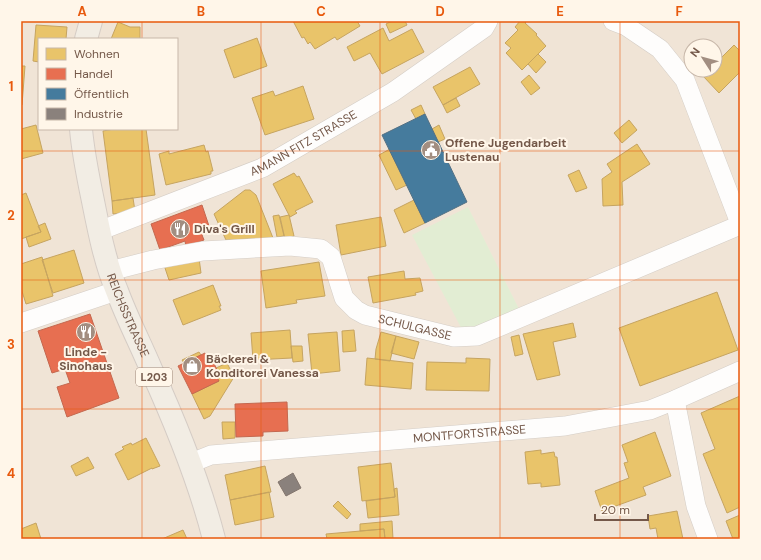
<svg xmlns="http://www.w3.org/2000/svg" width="761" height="560" font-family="'DM Sans',sans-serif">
<rect width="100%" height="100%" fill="#f6f1e9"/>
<path fill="#f0e4d6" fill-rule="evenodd" d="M21 21H740V539H21ZM39 39H177V129H39ZM691 46H715V70H691Z"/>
<path fill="#e2edd3" d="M468 207 523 317 466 337 412 235Z"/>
<path fill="#e9c46a" stroke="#c6a460" d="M293 21H357L360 26 337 40 335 37 315 49 310 42 308 44 304 37 302 38Z
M392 21H405L407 25 390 33 386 24Z
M520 21 526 22 525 23 537 34 536 35 546 46 522 70 506 53 511 48 505 43 518 30 515 27Z
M118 22 130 27H140V39H111Z
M36 25 67 27 66 39H39V62L33 61Z
M383 28 389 41 412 29 424 52 382 74 370 53 354 61 347 47Z
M257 38 267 66 234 78 224 50Z
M734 45 740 51V72L719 93 703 76 709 70H715V64Z
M538 54 546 62 536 73 528 64Z
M21 66H25L22 105H21Z
M470 67 480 84 443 105 433 87Z
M529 75 540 88 531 95 521 82Z
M303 86 314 119 265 135 252 98 273 91 275 96Z
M456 98 460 106 447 113 443 105Z
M421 105 425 114 416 119 411 110Z
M629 120 637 130 622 143 614 133Z
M36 125 43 153 21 159V129Z
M439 125 445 139 438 142 432 129Z
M114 129H146L155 195 112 201 103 131Z
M637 144 650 164 622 182 623 205 603 206 602 179 612 172 607 164Z
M204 145 206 152 208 151 213 171H211V174L166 185 159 154 169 151V154Z
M390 149 407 185 396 190 379 155Z
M579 170 587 188 576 192 568 175Z
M294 173 297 177 299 176 313 202 295 211 297 213 290 217 273 184Z
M245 190H250L256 195 273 238 226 240 214 214Z
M26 193 41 232 21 239V195Z
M133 198 135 211 113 214 112 201Z
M414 200 425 223 404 233 394 210Z
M279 215 284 236 277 237 273 216Z
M289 215 294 236 285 239 280 217Z
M381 217 386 246 341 255 336 225Z
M45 223 51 239 29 247 26 237 41 232 38 226Z
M74 250 84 283 53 293 42 260Z
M42 257 53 296 26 304 21 288V264Z
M199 258 201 273 169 280 163 262Z
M319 262 325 296 296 300 297 303 266 308 261 271Z
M404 271 405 279 420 278 423 291 415 293 416 295 373 303 368 277Z
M213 285 221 306H219L221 310 183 325 173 300Z
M717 292 738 350 640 386 619 328Z
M573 323 576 337 553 342 560 375 537 380 523 334Z
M290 330 292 358 253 360 251 333Z
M354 330 356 351 343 352 342 331Z
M337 332 340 371 312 374 308 334Z
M381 332 396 336 390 361 375 359 376 349Z
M519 335 523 354 515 356 511 337Z
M396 336 419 342 414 359 391 353Z
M291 346H302L303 361 293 362Z
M199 352 201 355 184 363 182 360Z
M367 358 413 363 411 389 365 385Z
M466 358 490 359 489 391 426 390 427 362 466 363Z
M227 363 234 377 210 416 204 419 192 394 219 381 214 372 217 370 216 368Z
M740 396V507L727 513 703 454 715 449 701 413Z
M222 422H235V438L223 439Z
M655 432 671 476 643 487 646 495 602 511 595 491 629 478 624 463 628 462 622 445Z
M146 438 160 466 152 469V468L128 480 115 454 124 449 122 447 131 443 132 445Z
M541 450V454L554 452 555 457H557L560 485 541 487V483L528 484 525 452Z
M88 457 94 468 76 476 71 466Z
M391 463 395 497 362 501 358 467Z
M265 466 271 492 230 500 225 475Z
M397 488 399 515 368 518 366 501 395 497 394 489Z
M269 492 274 517 235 525 230 500Z
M338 501 351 514 347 519 333 506Z
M677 511 683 539H658L656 528 650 529 648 516Z
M740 515V539H733L726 521Z
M392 521 393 539H385L384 529 360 531V524Z
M36 523 41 539H21V529Z
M384 529 385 539H327L326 534Z
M183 530 187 539H162Z"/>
<path fill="#e76f51" stroke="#c4684f" d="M202 205 211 232 202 235 204 240 186 247 185 241 160 250 151 224Z
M90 314 119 398 67 417 57 387 70 383 65 369 52 373 38 331Z
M205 353 209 361 212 359 217 370 214 372 219 381 192 394 178 366Z
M287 402 288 431 263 432V436L236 437 235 404Z"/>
<path fill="#457b9d" stroke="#537084" d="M425 114 467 202 425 223 382 135Z"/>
<path fill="#8a817c" stroke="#83756d" d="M293 473 301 488 286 496 278 482Z"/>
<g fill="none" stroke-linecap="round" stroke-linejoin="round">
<g stroke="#d4cdc6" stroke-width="20">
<g id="minor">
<path d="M613 21 626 26 660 49 685 80 740 223"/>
<path id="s1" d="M99 231 262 168 393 92 484 28 488 21"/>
<path id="s2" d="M110 271 153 260 203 251 290 246 321 249 331 257 344 298 356 310 365 315 454 337 477 336 740 225"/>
<path d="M21 323 116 291"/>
<path d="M675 400 696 506 708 539"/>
<path id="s3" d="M191 463 211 455 565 426 650 410 675 400 740 371"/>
</g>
</g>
<g stroke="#d5ccc5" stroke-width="24">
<g id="major">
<path d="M86 39 91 21"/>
<path id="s4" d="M81 129C83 153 88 177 93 201 99 231 105 262 117 291 127 318 140 343 151 369 176 424 199 480 214 539"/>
</g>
</g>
<use href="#minor" stroke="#fefdfc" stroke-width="19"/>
<use href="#major" stroke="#f2ede4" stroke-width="22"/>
</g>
<path fill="none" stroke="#e8590c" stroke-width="1" stroke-opacity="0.55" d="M142 21V39M261 21V539M380 21V539M500 21V539M620 21V539M142 129V539M21 151H740M21 280H740M21 409H740"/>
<defs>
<g id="civic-disc" transform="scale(1)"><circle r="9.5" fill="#a28e81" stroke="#fff6e9"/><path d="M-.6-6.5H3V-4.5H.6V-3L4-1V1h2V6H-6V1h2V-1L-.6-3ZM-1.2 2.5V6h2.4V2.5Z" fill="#fff"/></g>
<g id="restaurant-disc" transform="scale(1)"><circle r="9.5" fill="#a28e81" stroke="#fff6e9"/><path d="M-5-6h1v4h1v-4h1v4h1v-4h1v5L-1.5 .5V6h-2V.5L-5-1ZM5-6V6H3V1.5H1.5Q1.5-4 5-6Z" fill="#fff"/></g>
<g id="shop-disc" transform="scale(1)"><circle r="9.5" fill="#a28e81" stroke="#fff6e9"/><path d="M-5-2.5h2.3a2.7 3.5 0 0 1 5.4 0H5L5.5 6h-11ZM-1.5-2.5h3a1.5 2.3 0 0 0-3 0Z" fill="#fff"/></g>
</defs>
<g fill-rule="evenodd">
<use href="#civic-disc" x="431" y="150"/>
<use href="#restaurant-disc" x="180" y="229"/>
<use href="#restaurant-disc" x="86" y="332"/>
<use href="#shop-disc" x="192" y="366"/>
</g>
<g text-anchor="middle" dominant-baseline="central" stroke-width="4" stroke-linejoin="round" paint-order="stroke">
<rect fill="#fff6e9" stroke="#9e8779" stroke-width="1" x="136" y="368" width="36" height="18" rx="3"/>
<g font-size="11" font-weight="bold" fill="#745849">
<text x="154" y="377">L203</text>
</g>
<g font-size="12" fill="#745849" stroke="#fff6e9">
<text stroke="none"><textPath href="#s1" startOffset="223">AMANN FITZ STRASSE</textPath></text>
<text stroke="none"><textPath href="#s4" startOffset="193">REICHSSTRASSE</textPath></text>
<text stroke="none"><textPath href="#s2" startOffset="348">SCHULGASSE</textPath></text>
<text stroke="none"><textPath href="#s3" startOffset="281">MONTFORTSTRASSE</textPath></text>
</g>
<g font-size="12" font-weight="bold" fill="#745849" stroke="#fff6e9" text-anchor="start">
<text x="445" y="143">Offene Jugendarbeit<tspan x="445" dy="14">Lustenau</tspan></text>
<text x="194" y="229">Diva's Grill</text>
<text x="86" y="352" text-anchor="middle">Linde -<tspan x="86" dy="14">Sinohaus</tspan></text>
<text x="206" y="359">Bäckerei &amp;<tspan x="206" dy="14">Konditorei Vanessa</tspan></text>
</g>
</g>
<rect width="761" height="560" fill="none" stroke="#fff6e9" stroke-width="44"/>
<rect x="38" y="38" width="140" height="92" fill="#fff6e9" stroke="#c7b7a9"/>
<rect x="46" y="48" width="20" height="12" fill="#e9c46a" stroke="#c7b7a9"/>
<text x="74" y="58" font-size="12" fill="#745849">Wohnen</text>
<rect x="46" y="68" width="20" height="12" fill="#e76f51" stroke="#c7b7a9"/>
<text x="74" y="78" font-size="12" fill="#745849">Handel</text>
<rect x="46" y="88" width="20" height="12" fill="#457b9d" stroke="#c7b7a9"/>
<text x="74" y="98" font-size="12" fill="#745849">Öffentlich</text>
<rect x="46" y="108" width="20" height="12" fill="#8a817c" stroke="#c7b7a9"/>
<text x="74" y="118" font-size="12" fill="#745849">Industrie</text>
<g transform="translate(703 58) rotate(306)"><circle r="19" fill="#fff6e9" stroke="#c7b7a9"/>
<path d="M0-3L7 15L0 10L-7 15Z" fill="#a28e81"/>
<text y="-6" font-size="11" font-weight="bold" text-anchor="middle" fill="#745849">N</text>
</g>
<path d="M595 514v6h53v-6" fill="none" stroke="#745849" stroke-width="2"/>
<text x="601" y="514" font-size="12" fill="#745849" stroke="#fff6e9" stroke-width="3" paint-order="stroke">20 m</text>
<rect x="22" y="22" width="717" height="516" fill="none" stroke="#e8590c" stroke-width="1.5"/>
<g font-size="13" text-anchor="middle" font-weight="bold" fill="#e8590c">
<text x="82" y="16">A</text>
<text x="201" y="16">B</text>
<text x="321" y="16">C</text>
<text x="440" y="16">D</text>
<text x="560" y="16">E</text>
<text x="679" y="16">F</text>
<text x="11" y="91">1</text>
<text x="11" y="220">2</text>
<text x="11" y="349">3</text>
<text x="11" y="478">4</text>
</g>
</svg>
